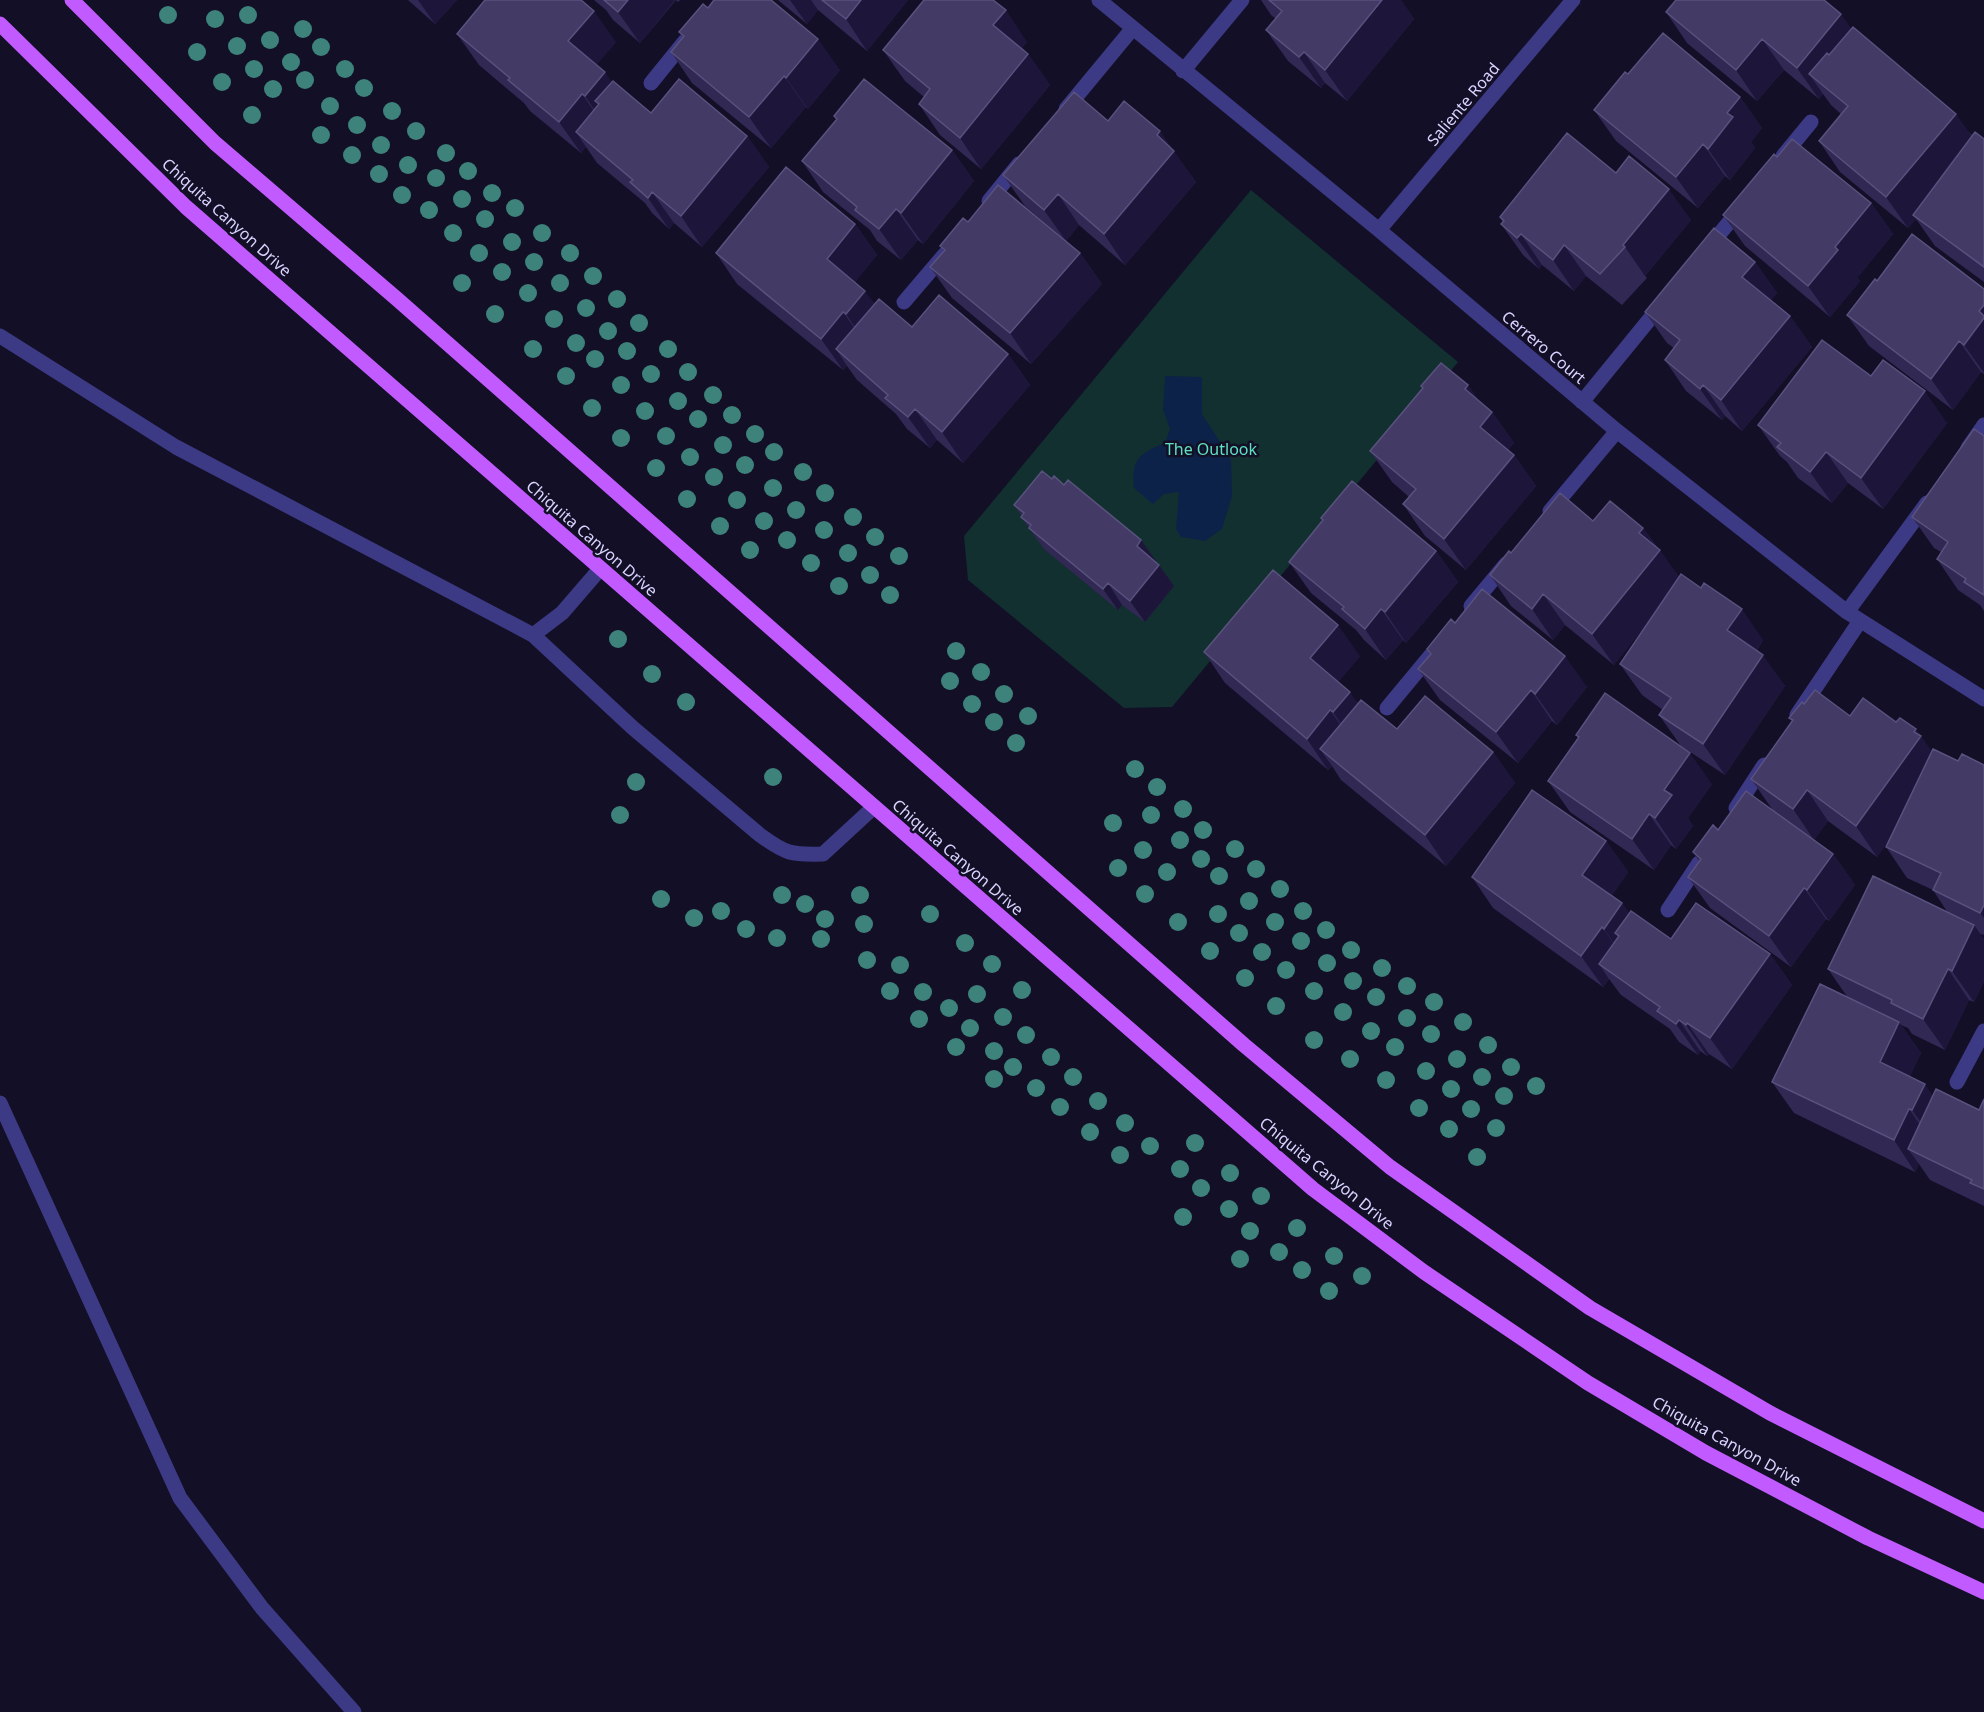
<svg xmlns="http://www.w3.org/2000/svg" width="1984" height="1712" font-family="'Noto Sans',sans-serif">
<rect width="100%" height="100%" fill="#130f26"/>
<path fill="#12302f" d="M1251 190 1458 362 1172 707 1124 708 968 580 964 536Z"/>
<path fill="#0c2248" d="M1165 376 1202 377V414L1231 459 1232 496 1222 529 1205 541 1181 537 1176 529 1179 492 1164 494 1153 504 1134 488C1131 460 1139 453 1165 443L1170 429 1163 410Z"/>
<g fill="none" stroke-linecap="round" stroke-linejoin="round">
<path stroke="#3d3a85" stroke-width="15" d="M1099 0 1379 230 1617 431 1847 612 1984 699
M1183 71 1242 0
M651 83 685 41
M1066 109 1133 28
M1783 156 1811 122
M989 201 1019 164
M1379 230 1573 0
M1707 249 1740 209
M904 302 945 254
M0 336 176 447 533 635 633 728 760 835C786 854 791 855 823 854L874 807
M1582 402 1662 304
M1968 448 1984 425
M1550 511 1617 431
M1471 606 1506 564
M1847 612 1927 503
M533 635 562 613 600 569
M1387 708 1431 655
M1797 715 1860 621
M1736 808 1764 765
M1668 910 1699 863
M1957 1082 1984 1031
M0 1103 180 1498 262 1608 354 1712"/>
<path stroke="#c25bff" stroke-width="15" d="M72 0 215 143 397 299 1244 1045 1390 1167 1590 1308 1770 1413 1984 1521
M0 24 186 207 1313 1189 1424 1272 1588 1383 1706 1453 1868 1538 1984 1592"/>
</g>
<g fill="#3d827b">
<circle cx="168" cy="15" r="9"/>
<circle cx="248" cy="15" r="9"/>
<circle cx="215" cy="19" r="9"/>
<circle cx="303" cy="29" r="9"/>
<circle cx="270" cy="40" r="9"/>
<circle cx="237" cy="46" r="9"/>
<circle cx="321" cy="47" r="9"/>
<circle cx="197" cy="52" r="9"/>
<circle cx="291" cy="62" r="9"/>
<circle cx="254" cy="69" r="9"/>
<circle cx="345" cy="69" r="9"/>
<circle cx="305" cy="80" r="9"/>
<circle cx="222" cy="82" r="9"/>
<circle cx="364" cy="88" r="9"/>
<circle cx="273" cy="89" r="9"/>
<circle cx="330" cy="106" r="9"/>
<circle cx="392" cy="111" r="9"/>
<circle cx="252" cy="115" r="9"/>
<circle cx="357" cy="125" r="9"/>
<circle cx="416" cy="131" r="9"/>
<circle cx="321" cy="135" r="9"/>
<circle cx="381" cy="145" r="9"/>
<circle cx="446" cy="153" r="9"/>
<circle cx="352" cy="155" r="9"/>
<circle cx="408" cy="165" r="9"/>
<circle cx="468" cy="171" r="9"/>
<circle cx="379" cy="174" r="9"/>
<circle cx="436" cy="178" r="9"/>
<circle cx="492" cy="193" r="9"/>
<circle cx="402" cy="195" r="9"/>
<circle cx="462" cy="199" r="9"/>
<circle cx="515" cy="208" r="9"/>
<circle cx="429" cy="210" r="9"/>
<circle cx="485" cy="219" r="9"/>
<circle cx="453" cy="233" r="9"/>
<circle cx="542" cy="233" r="9"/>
<circle cx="512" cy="242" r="9"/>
<circle cx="479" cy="253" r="9"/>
<circle cx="570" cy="253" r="9"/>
<circle cx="534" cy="262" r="9"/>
<circle cx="502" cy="272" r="9"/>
<circle cx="593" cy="276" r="9"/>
<circle cx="462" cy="283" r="9"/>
<circle cx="560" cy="283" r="9"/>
<circle cx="528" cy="293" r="9"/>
<circle cx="617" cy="299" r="9"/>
<circle cx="586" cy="308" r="9"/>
<circle cx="495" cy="314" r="9"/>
<circle cx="554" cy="319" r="9"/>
<circle cx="639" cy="323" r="9"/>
<circle cx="608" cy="331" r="9"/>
<circle cx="576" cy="343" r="9"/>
<circle cx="533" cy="349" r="9"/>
<circle cx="668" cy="349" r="9"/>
<circle cx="627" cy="351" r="9"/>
<circle cx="595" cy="359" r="9"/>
<circle cx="688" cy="372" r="9"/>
<circle cx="651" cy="374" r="9"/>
<circle cx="566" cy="376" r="9"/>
<circle cx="621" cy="385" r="9"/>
<circle cx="713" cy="395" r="9"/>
<circle cx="678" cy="401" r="9"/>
<circle cx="592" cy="408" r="9"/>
<circle cx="645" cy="411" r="9"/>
<circle cx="732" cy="415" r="9"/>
<circle cx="698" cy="419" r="9"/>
<circle cx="755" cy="434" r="9"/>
<circle cx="666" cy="436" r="9"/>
<circle cx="621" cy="438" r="9"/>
<circle cx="723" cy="445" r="9"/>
<circle cx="774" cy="452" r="9"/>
<circle cx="690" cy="457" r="9"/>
<circle cx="745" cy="465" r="9"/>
<circle cx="656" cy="468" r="9"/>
<circle cx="803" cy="472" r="9"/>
<circle cx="714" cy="477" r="9"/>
<circle cx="773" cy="488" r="9"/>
<circle cx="825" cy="493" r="9"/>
<circle cx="687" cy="499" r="9"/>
<circle cx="737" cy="500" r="9"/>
<circle cx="796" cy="510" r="9"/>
<circle cx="853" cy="517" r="9"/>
<circle cx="764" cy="521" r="9"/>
<circle cx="720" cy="526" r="9"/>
<circle cx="824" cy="530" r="9"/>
<circle cx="875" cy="537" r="9"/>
<circle cx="787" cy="540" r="9"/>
<circle cx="750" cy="550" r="9"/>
<circle cx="848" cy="553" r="9"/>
<circle cx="899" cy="556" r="9"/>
<circle cx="811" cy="563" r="9"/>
<circle cx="870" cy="575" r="9"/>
<circle cx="839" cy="586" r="9"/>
<circle cx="890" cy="595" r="9"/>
<circle cx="618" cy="639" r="9"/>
<circle cx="956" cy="651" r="9"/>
<circle cx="981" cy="672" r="9"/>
<circle cx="652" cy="674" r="9"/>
<circle cx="950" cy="681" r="9"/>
<circle cx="1004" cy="694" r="9"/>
<circle cx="686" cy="702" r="9"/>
<circle cx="972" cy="704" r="9"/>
<circle cx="1028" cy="716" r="9"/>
<circle cx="994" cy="722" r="9"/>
<circle cx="1016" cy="743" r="9"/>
<circle cx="1135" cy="769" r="9"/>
<circle cx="773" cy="777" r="9"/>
<circle cx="636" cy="782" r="9"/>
<circle cx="1157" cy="787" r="9"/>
<circle cx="1183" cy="809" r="9"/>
<circle cx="620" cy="815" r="9"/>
<circle cx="1151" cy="815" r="9"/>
<circle cx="1113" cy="823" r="9"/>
<circle cx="1203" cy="830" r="9"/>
<circle cx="1180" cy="840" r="9"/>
<circle cx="1235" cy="849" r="9"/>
<circle cx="1143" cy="850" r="9"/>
<circle cx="1201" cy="859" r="9"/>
<circle cx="1118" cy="868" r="9"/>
<circle cx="1256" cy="869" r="9"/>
<circle cx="1167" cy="872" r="9"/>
<circle cx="1219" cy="876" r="9"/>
<circle cx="1280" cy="889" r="9"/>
<circle cx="1145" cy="894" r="9"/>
<circle cx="782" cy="895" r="9"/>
<circle cx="860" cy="895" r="9"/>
<circle cx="661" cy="899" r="9"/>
<circle cx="1249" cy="901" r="9"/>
<circle cx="805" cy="904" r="9"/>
<circle cx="721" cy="911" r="9"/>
<circle cx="1303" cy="911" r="9"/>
<circle cx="930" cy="914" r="9"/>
<circle cx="1218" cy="914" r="9"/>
<circle cx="694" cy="918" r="9"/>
<circle cx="825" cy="919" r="9"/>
<circle cx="1178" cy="922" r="9"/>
<circle cx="1275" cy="922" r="9"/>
<circle cx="864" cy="924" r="9"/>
<circle cx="746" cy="929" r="9"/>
<circle cx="1326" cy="930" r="9"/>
<circle cx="1239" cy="933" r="9"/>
<circle cx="777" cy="938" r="9"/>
<circle cx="821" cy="939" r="9"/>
<circle cx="1301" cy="941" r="9"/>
<circle cx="965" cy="943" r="9"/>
<circle cx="1351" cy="950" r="9"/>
<circle cx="1210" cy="951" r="9"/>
<circle cx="1262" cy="952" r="9"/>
<circle cx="867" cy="960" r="9"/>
<circle cx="1327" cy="963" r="9"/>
<circle cx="992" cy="964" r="9"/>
<circle cx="900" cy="965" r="9"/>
<circle cx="1382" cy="968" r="9"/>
<circle cx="1286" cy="970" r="9"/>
<circle cx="1245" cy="978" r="9"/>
<circle cx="1353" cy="981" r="9"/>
<circle cx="1407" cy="986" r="9"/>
<circle cx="1022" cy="990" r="9"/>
<circle cx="890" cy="991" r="9"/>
<circle cx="1314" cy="991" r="9"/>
<circle cx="923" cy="992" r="9"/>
<circle cx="977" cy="994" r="9"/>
<circle cx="1376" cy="997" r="9"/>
<circle cx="1434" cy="1002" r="9"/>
<circle cx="1276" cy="1006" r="9"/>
<circle cx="949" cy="1008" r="9"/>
<circle cx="1343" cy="1012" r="9"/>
<circle cx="1003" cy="1017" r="9"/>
<circle cx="1407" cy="1018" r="9"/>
<circle cx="919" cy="1019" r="9"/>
<circle cx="1463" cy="1022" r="9"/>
<circle cx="970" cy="1028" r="9"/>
<circle cx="1371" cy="1031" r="9"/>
<circle cx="1431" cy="1034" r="9"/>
<circle cx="1026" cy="1035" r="9"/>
<circle cx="1314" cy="1040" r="9"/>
<circle cx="1488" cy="1045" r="9"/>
<circle cx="956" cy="1047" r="9"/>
<circle cx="1395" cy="1047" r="9"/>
<circle cx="994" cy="1051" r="9"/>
<circle cx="1051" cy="1057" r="9"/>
<circle cx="1350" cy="1059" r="9"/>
<circle cx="1457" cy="1059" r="9"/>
<circle cx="1013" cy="1067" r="9"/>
<circle cx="1511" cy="1067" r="9"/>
<circle cx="1426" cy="1071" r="9"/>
<circle cx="1073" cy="1077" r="9"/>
<circle cx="1482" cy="1077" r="9"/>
<circle cx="994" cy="1079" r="9"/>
<circle cx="1386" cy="1080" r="9"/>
<circle cx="1536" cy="1086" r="9"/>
<circle cx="1036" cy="1088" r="9"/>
<circle cx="1451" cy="1089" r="9"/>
<circle cx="1504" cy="1096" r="9"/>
<circle cx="1098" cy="1101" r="9"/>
<circle cx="1060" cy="1107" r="9"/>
<circle cx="1419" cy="1108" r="9"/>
<circle cx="1471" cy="1109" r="9"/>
<circle cx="1125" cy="1123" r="9"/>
<circle cx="1496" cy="1128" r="9"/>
<circle cx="1449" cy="1129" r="9"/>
<circle cx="1090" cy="1132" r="9"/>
<circle cx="1195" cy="1143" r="9"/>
<circle cx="1150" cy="1146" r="9"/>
<circle cx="1120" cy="1155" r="9"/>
<circle cx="1477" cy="1157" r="9"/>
<circle cx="1180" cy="1169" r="9"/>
<circle cx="1230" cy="1173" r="9"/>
<circle cx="1201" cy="1188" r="9"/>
<circle cx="1261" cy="1196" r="9"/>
<circle cx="1229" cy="1209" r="9"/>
<circle cx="1183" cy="1217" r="9"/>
<circle cx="1297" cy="1228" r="9"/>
<circle cx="1250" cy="1231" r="9"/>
<circle cx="1279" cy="1252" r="9"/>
<circle cx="1334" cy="1256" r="9"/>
<circle cx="1240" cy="1259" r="9"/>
<circle cx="1302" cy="1270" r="9"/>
<circle cx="1362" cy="1276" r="9"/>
<circle cx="1329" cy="1291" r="9"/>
</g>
<path fill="#312854" d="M408 0H457L435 24Z
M594 0H680L678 2 676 0 640 43 613 20 606 10Z
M778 0H908L867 51 818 10 807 24Z
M1261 0H1401L1414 19 1347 101 1325 83 1321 88 1288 61 1266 30 1276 19 1271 15Z
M708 8 840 70 808 109 806 107 771 148 692 83 671 52 683 37 679 32Z
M1666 12 1851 29 1972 135 1984 139V282L1935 246 1916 219 1908 228 1840 172 1819 141 1841 114 1831 105 1823 94 1819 99 1784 70 1757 101 1687 43Z
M457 34 616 42 596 65 612 82 651 113 747 136 769 167 702 247 674 223 669 229 652 213 645 203 597 163 586 147 581 153 530 111 524 103 479 65Z
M1027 42 1022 48 1028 54 1050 85 981 169 940 135 919 104 924 97 905 81 883 50Z
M1628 74 1740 97 1762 128 1751 142 1755 148 1730 180 1725 176 1698 208 1616 141 1594 110Z
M834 116 952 150 974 181 923 244 918 240 901 260 877 241 870 230 823 192 802 161 837 120Z
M1108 121 1171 148 1196 182 1125 265 1079 225 1066 241 1025 206 1003 175Z
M1777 157 1871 203 1893 234 1857 278 1860 281 1830 317 1745 246 1723 215Z
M1616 173 1691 220 1645 276 1647 278 1622 305 1586 276 1574 291 1542 265 1539 269 1523 255 1501 224 1503 222 1500 217Z
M855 224 877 255 855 282 875 304 912 327 1008 354 1030 385 963 463 937 440 930 448 907 429 896 414 857 380 847 366 843 370 737 284 716 253Z
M940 246 1080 253 1102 284 1031 364 952 298 930 267 944 251Z
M1755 262 1777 293 1771 300 1790 316 1812 347 1742 431 1725 416 1722 420 1686 391 1665 360 1674 348 1667 343 1645 312Z
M1877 281 1984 289V374L1981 372 1953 410 1869 346 1847 315Z
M1871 376 1947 423 1883 509 1848 483 1832 503 1798 478 1787 462 1780 456 1758 425Z
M1468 385 1478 400 1492 412 1514 443 1508 450 1514 455 1536 486 1466 570 1425 536 1403 504 1409 497 1392 482 1370 451 1423 389 1421 386Z
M1984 436V611L1980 605 1958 590 1937 559 1941 552 1934 548 1912 517Z
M1052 479 1064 485 1141 540 1156 562 1174 586 1145 622 1122 605 1118 610 1044 549 1021 517 1022 516 1014 505Z
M1321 518 1436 551 1458 582 1406 643 1403 640 1386 660 1364 640 1356 630 1311 593 1289 562 1323 520Z
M1593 521 1643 528 1679 577 1763 640 1757 650 1785 686 1725 775 1681 746 1659 715 1663 710 1642 695 1620 664 1649 621 1614 665 1565 625 1553 640 1511 606 1490 575 1511 553Z
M1455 623 1587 687 1557 725 1552 721 1518 763 1440 700 1418 669 1430 655 1427 649Z
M1204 652 1360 656 1338 682 1358 703 1397 729 1493 752 1515 783 1446 866 1341 780 1332 766 1328 770 1225 683Z
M1804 704 1850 716 1896 722 1916 729 1931 751 1958 761 1984 765V935L1980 934 1984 939V981L1974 1002 1969 1000 1945 1050 1912 1034 1908 1028 1901 1025 1921 1053 1910 1076 1933 1096 1979 1110 1984 1099V1206L1930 1180 1919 1164 1915 1172 1794 1113 1772 1082 1848 998 1828 969 1948 913 1933 890 1907 878 1886 847 1887 843 1877 857 1828 821 1814 840 1833 854 1855 885 1829 921 1826 919 1791 967 1710 908 1688 877 1699 861 1693 852 1718 830 1772 809 1751 779 1792 722 1789 718Z
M1576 735 1712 784 1688 818 1693 826 1676 849 1671 845 1654 870 1570 812 1548 781 1578 738Z
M1606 841 1628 872 1612 895 1622 903 1629 913 1671 939 1770 954 1792 985 1732 1069 1709 1054 1707 1056 1700 1051 1698 1055 1679 1042 1670 1029 1621 995 1609 979 1603 987 1493 908 1472 877Z"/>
<path fill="#1d163a" d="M418 0H457L435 24Z
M628 0H675L640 43 618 12Z
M790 0H811L818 10 807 24Z
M861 0H908L867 51 846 19Z
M1382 0H1401L1414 19 1347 101 1325 70Z
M1006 10 1027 42 1015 56 993 25Z
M594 11 616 42 590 73 568 41Z
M1841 14 1863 45 1809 74 1823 94 1819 99 1797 68Z
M818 39 840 70 808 109 786 78Z
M1762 39 1784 70 1757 101 1736 70Z
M1304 52 1325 83 1321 88 1299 57Z
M1028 54 1050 85 981 169 960 138Z
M605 72 626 103 599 104 595 101 610 122 606 127 585 96Z
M784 76 806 107 771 148 749 117Z
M582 94 604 125 576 132 586 147 581 153 559 122Z
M1740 97 1762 128 1751 142 1755 148 1730 180 1708 149 1727 113Z
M1956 114 1978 145 1913 215 1916 219 1908 228 1886 197Z
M1160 131 1196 182 1125 265 1104 234 1157 135Z
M747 136 769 167 702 247 681 216Z
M1703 144 1725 176 1698 208 1676 177Z
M952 150 974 181 923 244 901 213Z
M1669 189 1691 220 1645 276 1625 247 1623 245Z
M652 192 674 223 669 229 648 198Z
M1058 194 1079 225 1066 241 1044 210Z
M1871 203 1893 234 1857 278 1860 281 1830 317 1808 286 1835 247Z
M896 209 918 240 901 260 879 229Z
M855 224 877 255 849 290 827 259Z
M1521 234 1542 265 1539 269 1517 238Z
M1564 245 1586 276 1574 291 1553 260Z
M1080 253 1102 284 1031 364 1010 333Z
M1755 262 1777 293 1764 308 1742 277Z
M865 291 887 322 867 345 846 314Z
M1984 305V373L1964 345 1979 311Z
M843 312 865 343 836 349 847 366 843 370 821 339Z
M1790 316 1812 347 1742 431 1721 400Z
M1959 341 1981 372 1953 410 1931 379Z
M1008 354 1030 385 963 463 942 432Z
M1468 385 1489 416 1492 412 1514 443 1501 458 1480 427 1465 389Z
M1703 385 1725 416 1722 420 1700 389Z
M1925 391 1947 423 1883 509 1861 478Z
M915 409 937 440 930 448 908 417Z
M1826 452 1848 483 1832 503 1810 472Z
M1514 455 1536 486 1466 570 1444 539Z
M1643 528 1659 551 1660 550 1682 581 1614 665 1592 634 1639 533Z
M1141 540 1156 561 1151 568 1137 546Z
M1436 551 1458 582 1406 643 1385 612Z
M1159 565 1174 586 1145 622 1130 601Z
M1108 583 1122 605 1118 610 1103 589Z
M1543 594 1565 625 1553 640 1532 609Z
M1381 609 1403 640 1386 660 1365 629Z
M1742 609 1763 640 1749 661 1727 630Z
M1338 625 1360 656 1332 690 1310 658Z
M1763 655 1785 686 1725 775 1703 744Z
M1565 656 1587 687 1557 725 1535 694Z
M1531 690 1552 721 1518 763 1496 732Z
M1350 692 1371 723 1354 743 1333 712Z
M1330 710 1352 741 1320 749 1332 766 1328 770 1307 739Z
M1916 729 1942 767 1877 857 1856 826Z
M1493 752 1515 783 1446 866 1425 835Z
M1690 753 1712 784 1688 818 1693 826 1676 849 1655 818 1664 790Z
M1807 790 1828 821 1814 840 1793 809Z
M1649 814 1671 845 1654 870 1632 839Z
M1606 841 1628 872 1604 906 1582 875Z
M1833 854 1855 885 1829 921 1807 890Z
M1804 888 1826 919 1791 967 1769 936Z
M1622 903 1644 934 1619 936 1615 933 1630 954 1626 960 1604 929Z
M1984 905V918L1980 913Z
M1974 925 1984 939V981L1974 1002 1952 971Z
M1602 927 1624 958 1599 964 1609 979 1603 987 1581 956Z
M1770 954 1792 985 1732 1069 1710 1038Z
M1948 969 1969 1000 1945 1050 1923 1019Z
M1679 1020 1700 1051 1698 1055 1676 1024Z
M1899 1022 1921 1053 1902 1093 1880 1062Z
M1687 1023 1709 1054 1707 1056 1686 1025Z
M1925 1084 1946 1115 1934 1141 1912 1110Z
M1909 1109 1931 1140 1908 1149 1919 1164 1915 1172 1894 1140Z"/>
<path fill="#433a66" stroke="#5a527e" stroke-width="1.5" d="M485 0H581L594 11 568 41 605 72 585 96 582 94 559 122 508 80 510 78 457 34Z
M604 0H628L618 12Z
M714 0H771L818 39 786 78 784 76 749 117 671 52 684 36 679 32 703 4 708 8Z
M822 0H861L846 19Z
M924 0H993L1006 10 993 25 1028 54 960 138 919 104 930 89 883 50Z
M1269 0H1382L1325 70 1304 52 1299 57 1266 30 1282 11Z
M1676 0H1824L1841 14 1797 68 1762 39 1736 70 1666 12Z
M1853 27 1956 114 1886 197 1819 141 1848 106 1809 74 1827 53 1829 55Z
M1663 33 1740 97 1727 113 1733 117 1708 149 1703 144 1676 177 1594 110 1625 72 1628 74Z
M679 79 747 136 681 216 652 192 648 198 630 182 633 180 576 132 599 104 595 101 613 81 651 113Z
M864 79 952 150 901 213 896 209 879 229 855 210 857 207 802 161 837 119 834 116Z
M1074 92 1108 121 1124 101 1160 131 1157 135 1174 151 1104 234 1058 194 1044 210 1003 175Z
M1975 132 1984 139V267L1913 215Z
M1567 133 1616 173 1629 156 1669 189 1623 245 1625 247 1600 274 1564 245 1553 260 1521 234 1517 238 1501 224 1504 221 1500 217Z
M1792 139 1871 203 1835 247 1838 250 1808 286 1723 215 1774 154 1777 157Z
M786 167 855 224 827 259 865 291 846 314 843 312 821 339 716 253Z
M998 185 1080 253 1010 333 930 267 945 250 940 246 963 218 968 222Z
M1714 228 1755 262 1742 277 1790 316 1721 400 1703 385 1700 389 1665 360 1680 340 1645 312Z
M1912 234 1984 289V305L1979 311 1984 316V318L1964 345 1959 341 1931 379 1847 315 1875 279 1877 281Z
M939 295 1008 354 942 432 915 409 908 417 885 398 888 395 836 349 879 299 912 327Z
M1822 340 1871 376 1883 360 1925 391 1861 478 1826 452 1810 472 1777 447 1781 443 1758 425Z
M1441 363 1468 385 1465 389 1492 412 1480 427 1514 455 1444 539 1403 504 1416 489 1370 451 1423 388 1421 386Z
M1974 429 1984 436V595L1964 582 1966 579 1937 559 1948 542 1912 517Z
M1042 471 1052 479 1054 476 1064 485 1068 480 1141 540 1137 546 1159 565 1130 601 1108 583 1103 589 1029 528 1031 525 1021 517 1024 513 1014 505Z
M1352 481 1436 551 1385 612 1381 609 1365 629 1342 609 1344 607 1289 562 1323 520 1321 518Z
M1560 493 1593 521 1610 501 1643 528 1639 533 1660 550 1592 634 1543 594 1532 609 1490 575 1509 551 1511 553Z
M1273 570 1338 625 1310 658 1350 692 1333 712 1330 710 1307 739 1204 652Z
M1681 574 1701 588 1704 583 1742 609 1727 630 1763 655 1703 744 1659 715 1671 698 1620 664Z
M1482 589 1565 656 1535 694 1531 690 1496 732 1418 669 1431 654 1427 649 1451 619 1455 623Z
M1815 690 1850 716 1863 698 1896 722 1900 718 1916 729 1914 732 1921 736 1856 826 1807 790 1793 809 1751 779 1793 720 1789 718 1802 702 1804 704Z
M1605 693 1690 753 1664 790 1672 795 1655 818 1649 814 1632 839 1548 781 1579 737 1576 735Z
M1425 696 1493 752 1425 835 1320 749 1361 700 1397 729Z
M1933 749 1958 761 1962 754 1984 765V905L1980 913 1933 890 1941 873 1886 847Z
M1532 790 1606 841 1582 875 1622 903 1604 929 1602 927 1581 956 1472 877Z
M1746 791 1833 854 1807 890 1804 888 1769 936 1688 877 1701 859 1693 852 1713 825 1718 830Z
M1873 876 1974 925 1952 971 1948 969 1923 1019 1891 1003 1892 1000 1828 969Z
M1696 903 1770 954 1710 1038 1687 1023 1686 1025 1679 1020 1676 1024 1657 1011 1660 1007 1599 964 1619 936 1615 933 1631 911 1671 939Z
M1820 984 1899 1022 1880 1062 1925 1084 1912 1110 1909 1109 1894 1140 1772 1082Z
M1936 1089 1979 1110 1984 1099V1189L1970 1183 1972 1180 1908 1149Z"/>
<g text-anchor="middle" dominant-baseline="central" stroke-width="5" stroke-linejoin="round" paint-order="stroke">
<g font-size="16" fill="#d9d4ff" stroke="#130f26">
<text transform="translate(1463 104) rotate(-50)">Saliente Road</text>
<text transform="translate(227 217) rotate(42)">Chiquita Canyon Drive</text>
<text transform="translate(1544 347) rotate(40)">Cerrero Court</text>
<text transform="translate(592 538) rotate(41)">Chiquita Canyon Drive</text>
<text transform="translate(958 857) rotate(41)">Chiquita Canyon Drive</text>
<text transform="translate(1327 1173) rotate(39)">Chiquita Canyon Drive</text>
<text transform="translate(1727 1441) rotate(29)">Chiquita Canyon Drive</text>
</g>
<g font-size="16" fill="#5fe0c0" stroke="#130f26">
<text x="1211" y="449">The Outlook</text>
</g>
</g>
</svg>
